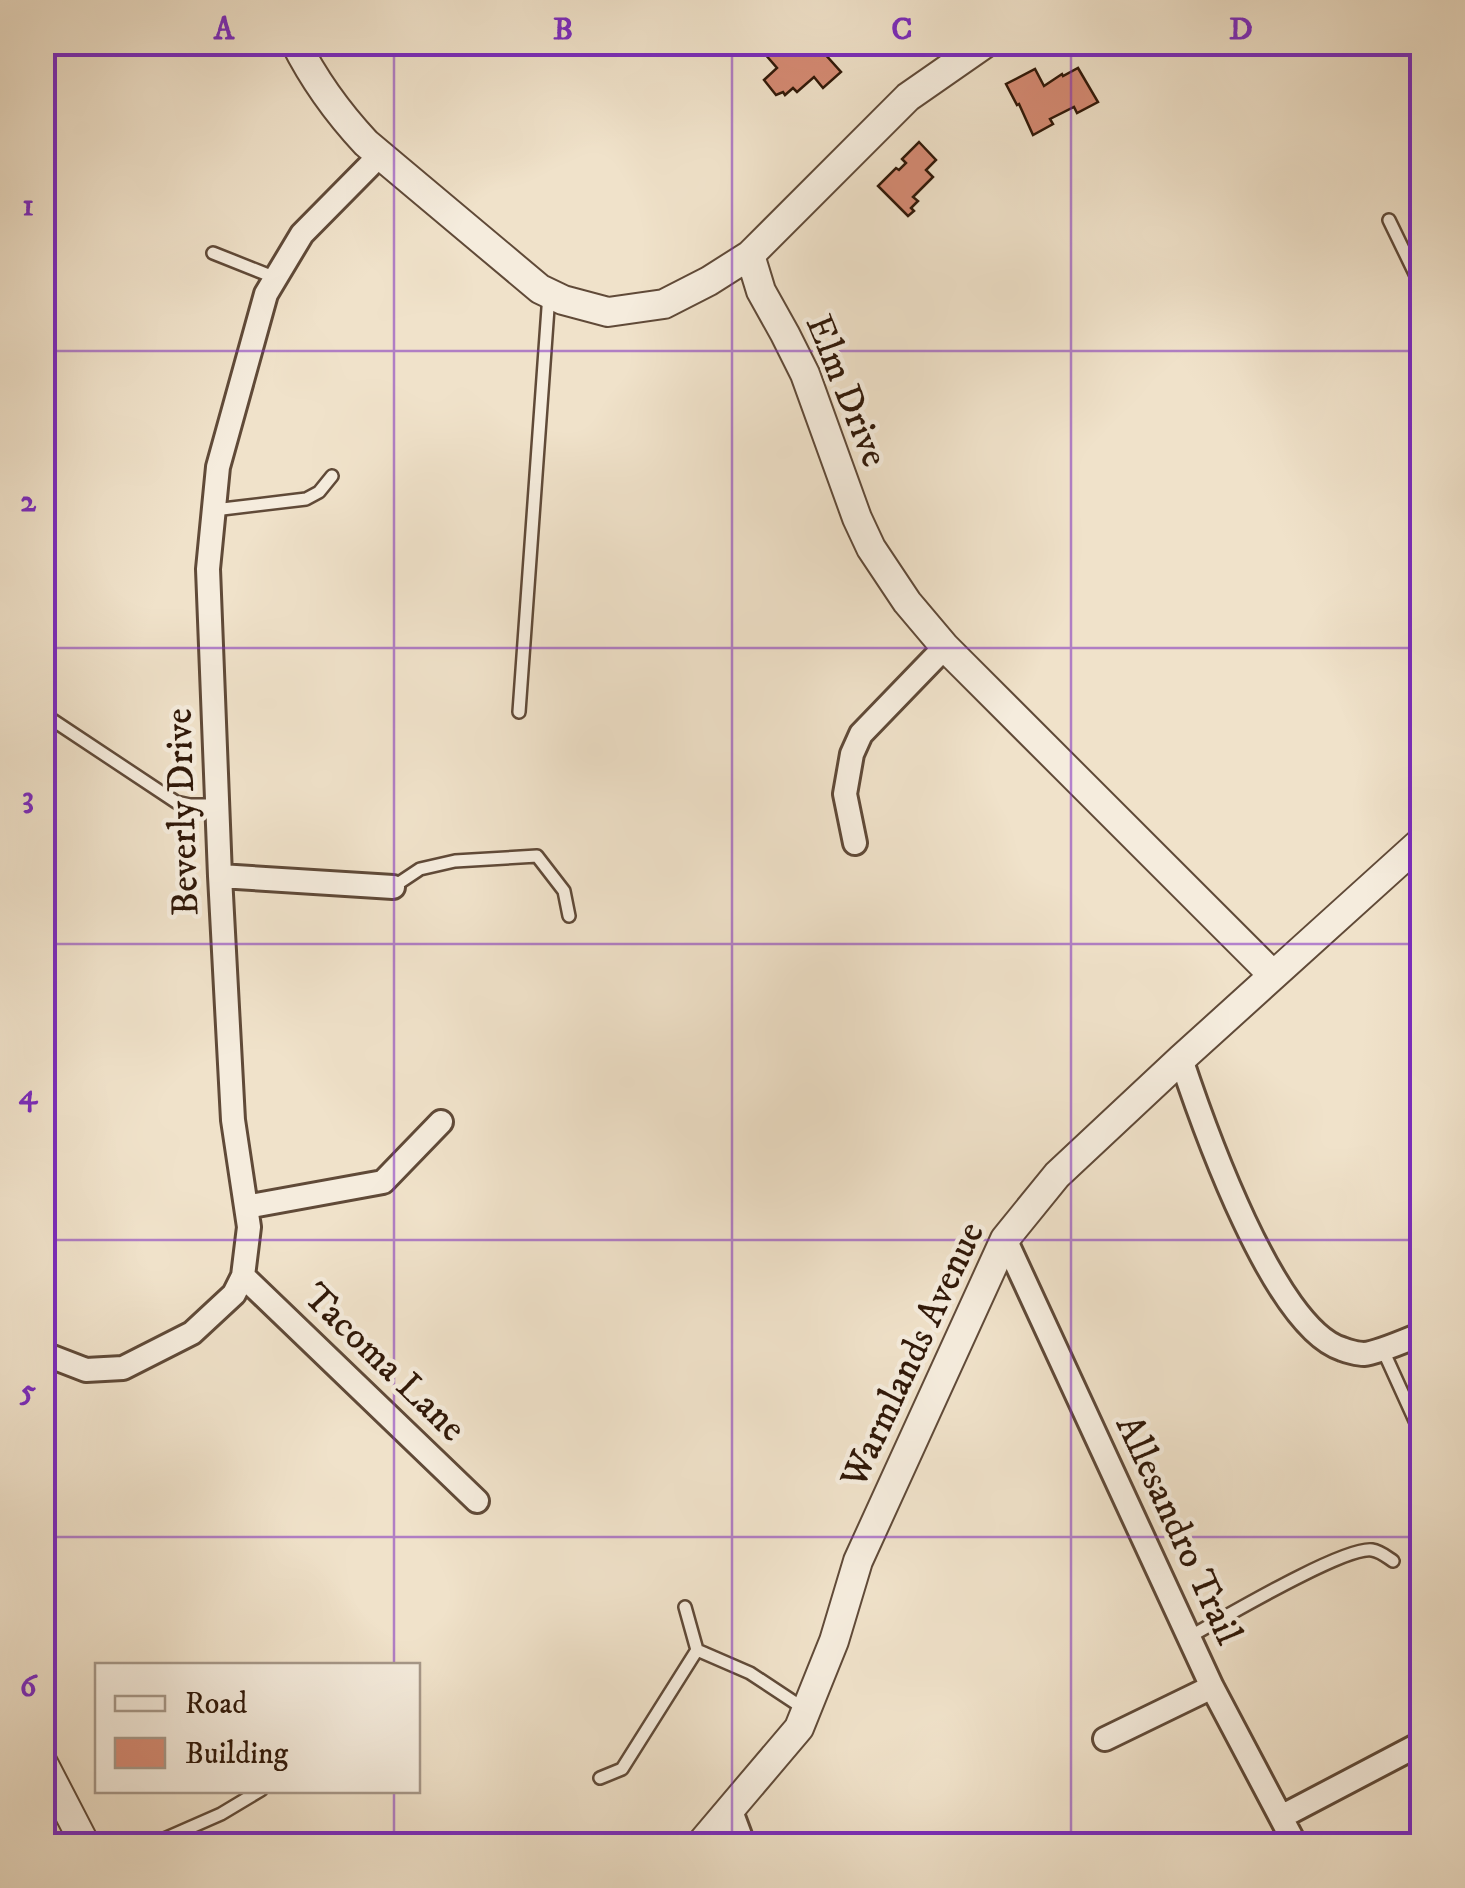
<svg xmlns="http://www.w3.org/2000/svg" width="1465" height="1888" font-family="'IM FELL DW Pica',serif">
<rect width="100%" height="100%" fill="#f0e2ca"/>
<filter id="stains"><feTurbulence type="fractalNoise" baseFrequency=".002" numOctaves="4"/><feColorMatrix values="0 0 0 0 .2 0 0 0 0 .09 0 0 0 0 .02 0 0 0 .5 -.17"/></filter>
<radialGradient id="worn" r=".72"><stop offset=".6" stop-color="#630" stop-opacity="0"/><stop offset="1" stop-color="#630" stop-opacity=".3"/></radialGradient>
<path fill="#d58a73" stroke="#301808" stroke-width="2.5" d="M777 42 783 45 786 42H814L841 72 823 88 814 77 797 92 793 88 785 95 783 92 776 95 764 80 777 68 764 53Z
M1078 68 1098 102 1077 113 1074 107 1050 119 1053 124 1033 135 1019 104 1017 105 1006 84 1035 69 1044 86 1062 74 1063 76Z
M919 142 936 160 926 170 933 177 913 197 918 201 911 208 914 211 908 216 878 186 896 168 899 170 906 163 902 159Z"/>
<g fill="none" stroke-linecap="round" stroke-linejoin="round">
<g stroke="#604a38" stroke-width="16">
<path id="service" d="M1389 220 1422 288
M213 253 276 278
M214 510 306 499 319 492 332 476
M519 712 549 294
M42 713 176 802 190 805H217
M393 887 420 869 455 861 537 856 564 891 569 916
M1382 1348 1422 1436
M1189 1637C1220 1620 1344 1546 1372 1550 1380 1551 1387 1557 1393 1561
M697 1650 750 1673 806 1710
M600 1778 622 1769 697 1650 685 1607
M148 1846 221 1814 261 1790
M1262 1846 1289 1832"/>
</g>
<g stroke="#604a38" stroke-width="28">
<path id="minor" d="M855 843 845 794 852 754 861 734 945 647
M220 876 393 887
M1181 1059C1203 1125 1274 1328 1342 1349 1347 1351 1358 1354 1364 1354 1378 1353 1409 1339 1422 1334
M246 1207 383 1182 441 1122
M1005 1239 1212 1687 1296 1846
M243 1276 477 1501
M42 1353 86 1370 123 1368 192 1333 234 1294 243 1276 249 1227 233 1120 220 876 208 569 218 467 266 294 302 234 381 154
M1105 1739 1212 1687
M731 1811 744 1846
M1281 1817 1422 1743"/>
</g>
<g stroke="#604a38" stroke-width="32">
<path id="tertiary" d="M295 42C314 80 338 113 366 143L540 289 563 300 608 312 664 304 709 281 750 255 908 97 987 42
M750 255 761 291 785 334 805 374 857 518 871 548 907 602 945 647 1273 975
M42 1761 86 1846
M699 1846 799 1728 834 1641 858 1561 1005 1239 1057 1175 1181 1059 1422 841"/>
</g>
<use href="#service" stroke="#f5ecdd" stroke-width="11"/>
<use href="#minor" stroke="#f5ecdd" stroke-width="22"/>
<use href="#tertiary" stroke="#f5ecdd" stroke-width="28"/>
</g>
<path fill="none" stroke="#7b2cbf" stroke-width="2.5" stroke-opacity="0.55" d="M394 42V1666M732 42V1846M1071 42V1846M42 351H1422M42 648H1422M42 944H1422M42 1240H1422M42 1537H1422M394 1790V1846"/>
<g text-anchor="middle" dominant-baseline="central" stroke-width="9" stroke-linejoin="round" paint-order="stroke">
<g font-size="38" fill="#301808" stroke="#f5ecdd">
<text transform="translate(846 391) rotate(68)">Elm Drive</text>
<text transform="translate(183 812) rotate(-92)">Beverly Drive</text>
<text transform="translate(913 1355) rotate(-65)">Warmlands Avenue</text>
<text transform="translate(384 1363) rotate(44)">Tacoma Lane</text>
<text transform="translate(1178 1530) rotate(65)">Allesandro Trail</text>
</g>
</g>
<rect width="1465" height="1888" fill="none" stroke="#f0e2ca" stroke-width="110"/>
<rect x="95" y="1663" width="325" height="130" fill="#f5ecdd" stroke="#a69788" stroke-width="2.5"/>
<rect x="115" y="1696" width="50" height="15" fill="#f5ecdd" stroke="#a69788" stroke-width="2.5"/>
<text x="185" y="1713" font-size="30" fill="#301808">Road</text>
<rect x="115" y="1738" width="50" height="30" fill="#d58a73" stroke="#a69788" stroke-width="2.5"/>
<text x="185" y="1763" font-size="30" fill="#301808">Building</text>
<rect x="55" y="55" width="1355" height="1778" fill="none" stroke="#7b2cbf" stroke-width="4"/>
<g font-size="32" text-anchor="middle" font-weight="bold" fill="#7b2cbf">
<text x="224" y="39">A</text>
<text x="563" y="39">B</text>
<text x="902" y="39">C</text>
<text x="1241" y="39">D</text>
<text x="28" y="215">1</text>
<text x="28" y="511">2</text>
<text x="28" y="807">3</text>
<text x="28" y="1104">4</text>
<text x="28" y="1400">5</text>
<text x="28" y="1696">6</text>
</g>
<rect width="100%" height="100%" filter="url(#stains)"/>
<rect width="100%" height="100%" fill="url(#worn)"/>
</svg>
